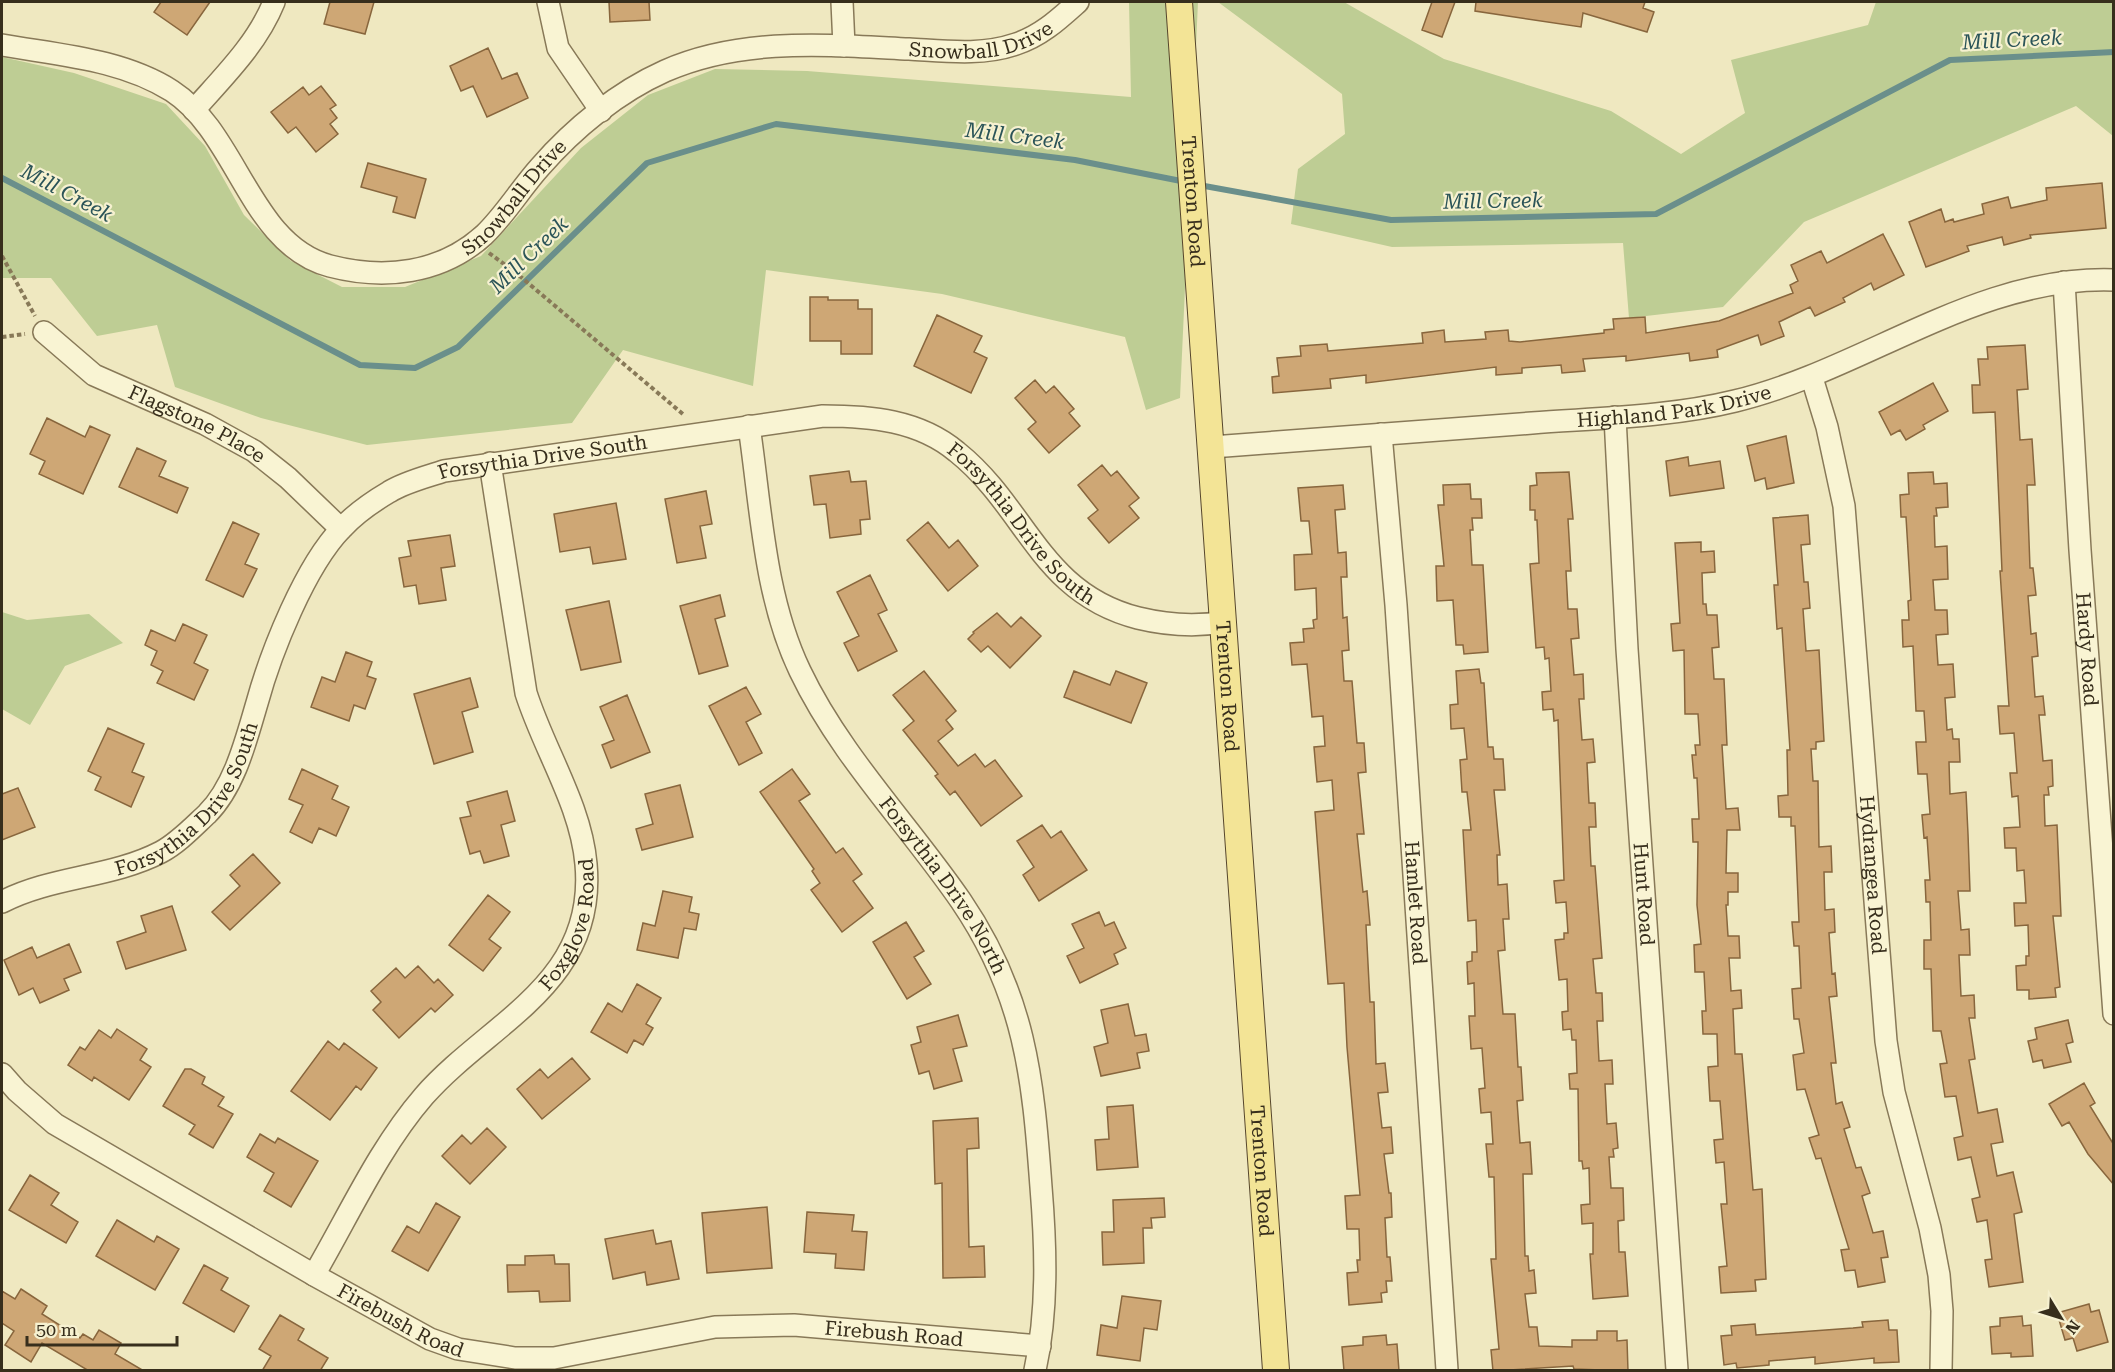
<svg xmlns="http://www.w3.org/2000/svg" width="2115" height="1372" font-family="'Roboto Serif',serif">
<rect width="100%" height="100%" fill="#efe8c0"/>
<path fill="#becd94" d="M1129 2H1198L1180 398 1146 410 1125 337 942 294 766 270 753 386 623 350 572 423 367 445 261 418 175 387 157 325 97 336 51 278H2V57L74 73 166 104 205 146 244 215 291 261 342 287H405L481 256 581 148 648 95 715 69 807 71 1131 97Z
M1218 2H1344L1444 59 1611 111 1681 154 1745 113 1731 60 1868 25 1876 2H2113V136L2076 106 1804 222 1723 307 1629 318 1623 243 1392 247 1291 224 1298 169 1345 134 1342 94Z
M2 612 27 620 89 614 123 643 65 666 30 725 2 709Z"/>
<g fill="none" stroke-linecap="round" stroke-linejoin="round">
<path stroke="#6a8f8b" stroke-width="6" d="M2 178 360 365 415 368 458 347 647 163 776 124 1075 160 1186 182
M1199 185 1391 220 1656 214 1950 60 2114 52"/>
</g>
<path fill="#cea775" stroke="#88663d" stroke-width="1.5" d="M161 2H210L187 35 154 12Z
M330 2H374L365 34 324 24Z
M609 2H649L650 20 610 22Z
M1432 2H1455L1442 37 1422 30Z
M1476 2H1645L1643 8 1654 12 1647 32 1583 13 1581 27 1475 11Z
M488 48 502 79 517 73 528 98 487 117 473 86 461 91 450 66Z
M321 86 336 105 330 109 337 118 330 124 338 134 316 152 296 127 288 133 271 112 303 87 309 95Z
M368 163 426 179 415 218 393 212 397 197 361 187Z
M2102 183 2106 228 2030 235 2031 238 2004 245 2002 237 1967 246 1969 251 1926 267 1909 222 1941 209 1945 222 1953 219 1954 222 1984 214 1982 204 2008 197 2011 208 2047 200 2046 188Z
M1883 234 1904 275 1874 290 1871 283 1843 298 1845 302 1815 316 1810 307 1779 322 1784 336 1761 345 1758 335 1717 350 1718 357 1690 361 1689 353 1626 361V356L1583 359 1585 371 1562 373 1561 365 1522 368V373L1496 375V367L1366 383V375L1330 379 1331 388 1273 393 1272 377 1279 376 1277 358 1301 356 1300 346 1327 344 1328 351 1423 343 1422 333 1444 330 1445 342 1486 339 1485 332 1508 330 1509 341 1520 342 1604 333V330L1614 329 1613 319 1645 317 1646 333 1719 321 1793 293 1790 285 1798 281 1791 265 1821 251 1827 263Z
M810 297H828V300H858V309H872V354H841V341H810Z
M937 315 982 336 974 352 987 358 971 393 914 366Z
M2025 345 2028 389 2017 390 2020 440 2032 439 2035 485H2027L2030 568H2033L2036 595 2028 596 2031 634 2036 633 2038 656 2032 657 2035 697 2043 696 2045 715H2039L2043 761 2052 760 2053 786 2048 787 2049 795H2044L2045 826 2057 825 2061 916H2053L2060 987 2055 988 2056 997 2029 999V990H2017L2016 966 2026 965V956H2029L2028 925 2015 926 2014 903H2026L2024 870 2017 871 2016 848H2005L2004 828 2020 827 2018 796 2012 797 2010 773H2017L2014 733 2000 734 1998 706H2009L2000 571H2002L1995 412 1973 413 1972 385H1980L1978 359H1988L1987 347Z
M1035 380 1046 393 1054 386 1074 409 1069 413 1080 426 1049 453 1028 429 1036 422 1015 398Z
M1933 383 1948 411 1923 425 1925 429 1906 440 1900 430 1891 435 1879 412Z
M47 418 85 437 90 426 110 435 83 494 39 474 45 461 30 454Z
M1786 436 1794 483 1767 489 1765 478 1755 481 1747 446Z
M137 448 166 461 159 476 188 488 177 513 119 487Z
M1688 457 1689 466 1720 461 1724 488 1670 496 1666 461Z
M1102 465 1111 476 1117 471 1139 498 1129 506 1139 518 1109 543 1088 518 1098 510 1078 485Z
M849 471 851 482 866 481 870 519 860 520 861 534 830 538 826 504 814 505 810 476Z
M1569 472 1573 519H1568L1571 571H1566L1568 609H1577L1579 638 1571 639 1574 675 1583 674 1584 699H1579L1582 740 1593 739 1595 762 1587 763 1589 803H1595L1596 827H1589L1591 866H1595L1602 958 1593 959 1596 993H1602L1603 1021H1597L1599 1061 1612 1060 1613 1084H1605L1607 1124 1616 1123 1618 1148 1613 1149 1614 1157H1609L1611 1188H1623L1624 1220 1618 1221 1619 1252H1625L1628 1296 1593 1299 1590 1254H1593V1223L1582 1224 1581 1205 1590 1204 1589 1168 1583 1169 1582 1161H1579L1578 1089H1570L1569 1074 1577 1073 1576 1040H1572L1571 1029 1563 1030 1562 1012 1568 1011 1567 979 1559 980 1555 940 1564 939V933H1568L1566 902 1556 903 1554 881 1564 880 1558 720 1554 721 1553 709 1543 710 1542 692 1551 691 1549 658 1545 659 1544 647 1536 648 1530 564 1539 563 1537 520H1535V510H1530V486L1537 485 1536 473Z
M1933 472 1934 484 1947 483 1948 507 1936 508 1937 516H1934L1935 547 1947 546 1948 579 1933 580 1935 610H1947L1948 634 1936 635 1938 665 1953 664 1955 697 1945 698 1947 730 1952 729 1953 739H1959L1960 762H1949L1950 794 1966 792 1968 834 1970 891H1958L1961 930 1969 929 1970 955H1959L1961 996 1974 995 1975 1018H1969L1975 1059 1969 1060 1978 1113 1997 1109 2003 1142 1991 1144 1997 1176 2013 1172 2022 1212 2014 1214 2023 1282 1989 1287 1985 1260 1992 1259 1987 1220 1977 1222 1972 1199 1980 1197 1971 1157 1958 1160 1954 1138 1963 1136 1956 1096 1945 1097 1940 1064 1947 1063 1941 1031H1933L1931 969H1924V940H1931L1930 902H1926L1925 880H1930L1927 837 1924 838 1922 815 1930 814 1927 774H1918L1916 742H1926L1924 711H1916L1913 646 1903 647 1902 620H1909L1908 601 1911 600 1906 517H1901L1900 495 1909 494 1908 473Z
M1470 484 1471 499H1481L1482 518H1472L1473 530H1470L1472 565H1483L1488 652 1464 654 1463 645H1456L1453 600 1437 601 1436 566H1444L1438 505H1444L1443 485Z
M1343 485 1345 509 1335 510 1338 553 1346 552 1347 577H1341L1343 618 1347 617 1349 650 1342 651 1344 681H1352L1357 743H1364L1366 772 1358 773 1364 834H1357L1363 892 1367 891 1370 925H1366L1370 1002H1374L1376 1064 1385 1063 1388 1092 1378 1093 1382 1128 1391 1127 1393 1153 1384 1154 1389 1193H1391L1392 1217 1385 1218 1387 1257H1390L1392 1281H1386L1387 1292 1381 1293 1382 1302 1349 1305 1347 1273 1358 1272 1357 1260H1360L1359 1229H1347L1345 1196 1360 1195 1347 1047 1344 983 1328 984 1315 812 1334 810 1332 780 1317 782 1314 747 1325 746 1323 716 1312 717 1307 664 1292 665 1290 643 1304 642 1303 629 1314 628 1313 620 1317 619 1316 588 1295 590 1294 555 1312 554 1309 521H1301L1298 488Z
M706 491 712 524 700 526 706 558 677 563 665 499Z
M616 503 626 559 593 564 590 547 560 552 554 514Z
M1808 515 1810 544 1801 545 1804 582H1808L1810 608 1803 609 1806 651 1819 650 1824 741 1816 742V749H1811L1813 781H1818L1819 847 1831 846 1832 872H1824L1825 910 1834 909 1835 932 1829 933 1832 974 1835 973 1837 996 1829 997 1836 1063H1831L1836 1104 1842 1102 1850 1127 1844 1129 1856 1168 1861 1167 1870 1193 1862 1196 1873 1233 1883 1231 1888 1257 1881 1258 1885 1282 1858 1287 1855 1270 1845 1271 1841 1250 1849 1249 1821 1158 1816 1159 1809 1138 1819 1135 1805 1089 1797 1090 1793 1055 1804 1053 1799 1019H1794L1792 989 1801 988 1799 946H1794L1792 922H1799L1795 826H1791V817H1779L1778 796 1788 795 1787 750H1790L1782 628 1777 629 1774 585H1778L1773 518Z
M233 522 259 534 245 564 257 569 243 597 206 580Z
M928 522 949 548 958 540 978 566 948 591 907 540Z
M450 535 455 566 441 568 446 600 419 604 416 585 404 587 399 558 411 556 408 541Z
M1701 542V552L1714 551 1715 572 1702 573 1703 604H1706L1707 615H1717L1719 647 1712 648 1714 679H1724L1727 745H1722L1726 809 1738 808 1740 830H1727L1726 873H1738V892H1728V905H1726L1728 936H1739L1740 958H1729L1731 991 1741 990 1742 1008 1733 1009 1735 1054H1742L1753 1190 1762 1189 1766 1279 1755 1280 1756 1291 1721 1293 1719 1267 1727 1266 1721 1204H1727L1724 1162 1716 1163 1714 1140 1723 1139 1720 1101H1710L1708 1067 1718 1066 1717 1034H1703L1702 1011H1706L1704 972H1695L1694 945 1701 944 1697 905 1698 842H1693L1692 819H1699L1697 778H1694L1692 755H1696L1695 745H1700L1698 714H1685L1684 650 1673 651 1671 624 1680 623 1675 543Z
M870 575 887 610 878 614 897 651 858 671 844 643 859 636 837 592Z
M720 595 725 616 715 619 728 666 699 674 680 606Z
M609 601 621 662 581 670 566 610Z
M997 613 1011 627 1021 617 1041 636 1010 668 988 646 981 652 968 639 974 633 973 632Z
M183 624 207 635 194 663 208 670 194 700 157 683 163 671 151 665 157 651 145 645 151 630 175 641Z
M346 652 372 662 367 676 376 679 365 709 354 705 349 721 311 707 322 677 335 682Z
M1479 669 1481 683H1484L1488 747H1493L1494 759H1503L1505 790H1494L1500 855H1497L1498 885 1507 884 1509 919H1503L1505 950 1498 951 1503 1014H1515L1518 1067H1521L1523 1100 1517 1101 1520 1143 1530 1142 1532 1174H1523L1525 1256H1528L1529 1271 1534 1270 1536 1293 1525 1294 1529 1327H1537L1539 1346 1572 1347V1340H1597V1331H1617V1341L1627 1340 1628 1371 1574 1369 1573 1366 1493 1371 1491 1350 1499 1349 1491 1259H1496L1494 1177H1489L1486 1144H1493L1491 1112 1481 1113 1479 1089 1485 1088 1482 1048 1471 1049 1469 1016H1475L1474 983 1468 984 1467 962 1472 961V952H1477L1476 920 1468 921 1463 830H1471L1467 792H1462L1460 760 1467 759 1464 728 1451 729 1450 705 1458 704 1456 671Z
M924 671 956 711 946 720 953 729 938 741 958 766 975 754 985 767 995 760 1022 796 981 826 955 791 950 795 935 776 938 774 903 730 914 721 893 695Z
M1074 671 1110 685 1116 671 1147 683 1131 723 1064 697Z
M470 678 478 707 462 712 473 752 434 764 414 694Z
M746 687 761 714 746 722 762 753 739 765 709 706Z
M627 695 650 752 611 768 602 745 614 740 600 707Z
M108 728 144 744 132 772 144 777 131 807 95 790 101 777 88 771Z
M302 769 338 786 332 799 349 807 336 836 319 828 312 843 290 832 303 805 289 799Z
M792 769 810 794 799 801 836 853 843 848 862 874 853 881 873 908 842 932 811 890 820 883 812 871 814 869 760 792Z
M680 785 693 837 642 850 636 829 653 824 645 794Z
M18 788 35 827 2 840V794Z
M507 791 515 821 501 825 509 856 484 863 480 851 470 854 460 818 471 816 467 802Z
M1042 825 1051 838 1061 831 1087 870 1039 901 1023 875 1034 867 1017 841Z
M253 854 280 883 230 930 212 912 240 886 230 875Z
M663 891 692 897 689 912 699 914 696 930 684 928 678 958 637 950 643 923 655 926Z
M488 895 510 912 489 939 501 948 483 971 449 945Z
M172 906 186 950 126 969 117 942 146 932 141 916Z
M1099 912 1105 926 1114 922 1126 948 1114 954 1118 964 1080 983 1067 956 1084 948 1072 924Z
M906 922 924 951 914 957 931 984 907 999 873 942Z
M69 944 81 972 64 979 69 990 40 1003 33 988 19 995 4 960 32 947 37 958Z
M418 966 434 983 438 979 453 995 435 1012 431 1008 399 1038 373 1010 381 1002 371 991 396 968 405 978Z
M637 984 661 998 646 1024 653 1028 643 1045 634 1040 627 1053 591 1032 608 1003 622 1012Z
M1128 1004 1135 1036 1146 1034 1149 1051 1137 1053 1140 1068 1101 1076 1094 1047 1108 1043 1101 1010Z
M958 1015 967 1046 953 1049 962 1081 934 1089 929 1071 919 1074 911 1045 921 1042 917 1027Z
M2068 1020 2073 1042 2066 1044 2071 1062 2044 1068 2042 1060 2033 1062 2028 1041 2037 1039 2035 1028Z
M117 1029 147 1049 140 1060 151 1067 129 1100 94 1077 92 1081 68 1065 80 1047 85 1050 99 1030 111 1038Z
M328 1041 339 1050 344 1043 377 1068 361 1090 356 1086 330 1120 291 1091Z
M572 1058 590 1079 542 1119 517 1089 540 1069 548 1078Z
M185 1069H191L205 1077 202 1084 224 1097 218 1106 233 1114 213 1148 189 1134 195 1125 163 1106Z
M2084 1083 2095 1103 2090 1106 2114 1145V1185L2088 1154 2069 1122 2062 1126 2049 1104Z
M1133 1105 1138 1167 1097 1170 1095 1140 1109 1139 1107 1107Z
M978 1118 979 1148 967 1149 969 1247 984 1246 985 1277 943 1278 942 1183 935 1184 933 1121Z
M487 1128 506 1147 470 1184 442 1156 462 1135 471 1144Z
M260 1134 275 1143 278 1138 318 1161 291 1207 264 1191 274 1173 247 1157Z
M30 1175 59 1193 51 1205 78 1222 66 1243 9 1210Z
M1164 1198 1165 1217 1151 1218 1152 1228H1143L1144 1263 1103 1265 1102 1232H1114L1113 1200Z
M436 1203 460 1217 428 1271 392 1251 407 1226 419 1233Z
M767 1207 772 1268 707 1273 702 1213Z
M807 1212 854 1215 852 1231 867 1232 864 1270 835 1268 836 1254 804 1252Z
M117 1220 154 1242 157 1236 179 1249 155 1290 96 1256Z
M653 1230 656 1244 671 1241 679 1279 647 1285 645 1272 613 1279 605 1239Z
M554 1255 555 1264H569L570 1301 540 1302 539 1291 508 1292 507 1265H525V1256Z
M204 1265 228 1278 221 1290 249 1306 234 1332 183 1303Z
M21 1289 47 1306 42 1314 80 1338 83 1334 93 1340 99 1330 121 1343 115 1354 144 1371H89L42 1343 31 1362 5 1345 14 1331 2 1323V1291L15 1299Z
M1122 1296 1161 1301 1157 1330 1144 1328 1140 1361 1097 1355 1101 1325 1117 1328Z
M2089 1304 2091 1312 2099 1310 2108 1342 2077 1351 2073 1338 2065 1340 2057 1313Z
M280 1315 304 1329 298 1340 328 1358 320 1371H262L271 1356 259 1349Z
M2022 1316 2023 1326 2031 1325 2033 1356 2011 1357V1353L1992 1354 1990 1327 2000 1326V1318Z
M1888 1320 1889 1330H1897L1899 1362 1874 1363V1358L1815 1364V1357L1769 1361V1365L1737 1368 1736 1363 1724 1365 1721 1336 1732 1335 1731 1326 1755 1324 1756 1335 1853 1328 1863 1327 1862 1322Z
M1386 1335 1387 1345 1397 1344 1399 1371H1344L1342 1347 1363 1345V1337Z"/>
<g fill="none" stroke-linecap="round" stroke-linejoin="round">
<g stroke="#887958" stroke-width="24">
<g id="minor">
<path d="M548 2 558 48 601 111"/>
<path d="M842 2 844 46"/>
<path id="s1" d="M2 45C58 55 122 59 172 91 238 134 250 245 330 266 384 280 441 274 484 235 505 215 521 188 540 167 574 128 618 92 665 71 742 37 827 45 909 49 945 51 981 56 1016 44 1041 36 1059 19 1078 2"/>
<path d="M194 110C224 76 257 44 274 2"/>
<path id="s2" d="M2064 282 2080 550 2114 1014"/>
<path id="s3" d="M44 332 94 375 205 424 254 451 288 478 341 529"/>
<path id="s4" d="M1812 378 1827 427 1844 506 1886 1041 1894 1092 1930 1228 1939 1275 1942 1311 1941 1370"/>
<path id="s5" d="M1615 417 1627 649 1677 1370"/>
<path id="s6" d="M749 426C761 507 764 596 800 671 840 755 908 824 961 901 1025 995 1033 1077 1041 1187 1046 1248 1048 1311 1035 1370"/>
<path id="s7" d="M1381 434 1396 605 1447 1370"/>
<path id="s8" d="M1212 447C1318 439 1425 431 1532 423 1599 418 1670 417 1735 401 1864 370 1977 275 2114 280"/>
<path id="s9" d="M2 902C52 876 111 878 161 852 178 843 193 827 207 814 235 786 246 740 257 703 271 652 305 566 342 528 355 514 372 502 389 492 405 482 426 477 444 471L823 416C870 416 919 420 957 452 1027 508 1040 593 1138 618 1167 625 1194 627 1224 622"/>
<path id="s10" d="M2 1074 17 1091 55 1124 314 1275 430 1339 458 1349 515 1358H554L715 1327 794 1325 1040 1346"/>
<path id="s11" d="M314 1275C349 1215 379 1148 424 1096 489 1022 597 984 586 864 581 805 544 750 526 693L490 463"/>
</g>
</g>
<g stroke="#56462c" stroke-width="28">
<g id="major">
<path id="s12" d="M1179 2 1276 1370"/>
</g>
</g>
<path stroke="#887958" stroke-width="4" stroke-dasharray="4.5 3" stroke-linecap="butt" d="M489 253 515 272 684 415
M2 256 35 316
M2 337 25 334"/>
<use href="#minor" stroke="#f9f4d3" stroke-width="21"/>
<use href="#major" stroke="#f3e496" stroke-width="26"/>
</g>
<g text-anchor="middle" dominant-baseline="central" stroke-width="4.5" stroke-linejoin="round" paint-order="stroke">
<g font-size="20" fill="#372e1c" stroke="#f6f1d0">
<text stroke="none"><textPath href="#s1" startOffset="1150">Snowball Drive</textPath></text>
<text stroke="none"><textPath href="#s1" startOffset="630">Snowball Drive</textPath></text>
<text stroke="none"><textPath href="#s12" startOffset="200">Trenton Road</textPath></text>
<text stroke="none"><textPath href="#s8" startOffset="464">Highland Park Drive</textPath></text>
<text stroke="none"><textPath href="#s3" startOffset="180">Flagstone Place</textPath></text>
<text stroke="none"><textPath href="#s9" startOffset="764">Forsythia Drive South</textPath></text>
<text stroke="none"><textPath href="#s9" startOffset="1286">Forsythia Drive South</textPath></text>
<text stroke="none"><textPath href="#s2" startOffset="368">Hardy Road</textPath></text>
<text stroke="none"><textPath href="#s12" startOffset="686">Trenton Road</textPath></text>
<text stroke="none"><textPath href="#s9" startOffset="224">Forsythia Drive South</textPath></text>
<text stroke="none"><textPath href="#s4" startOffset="502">Hydrangea Road</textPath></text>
<text stroke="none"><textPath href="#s6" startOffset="510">Forsythia Drive North</textPath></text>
<text stroke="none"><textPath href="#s5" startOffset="478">Hunt Road</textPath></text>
<text stroke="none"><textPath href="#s7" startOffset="470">Hamlet Road</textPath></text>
<text stroke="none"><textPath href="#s11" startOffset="442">Foxglove Road</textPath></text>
<text stroke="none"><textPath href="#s12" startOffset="1172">Trenton Road</textPath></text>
<text stroke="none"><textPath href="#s10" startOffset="471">Firebush Road</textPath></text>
<text stroke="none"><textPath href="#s10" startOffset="975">Firebush Road</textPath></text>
</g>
<g font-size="21" font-style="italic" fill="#2b5458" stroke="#f6f1d0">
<text transform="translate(2012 40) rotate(-3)">Mill Creek</text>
<text transform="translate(1015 136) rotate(7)">Mill Creek</text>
<text transform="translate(67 193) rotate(28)">Mill Creek</text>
<text transform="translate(1493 201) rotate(-1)">Mill Creek</text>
<text transform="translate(529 255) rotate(-44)">Mill Creek</text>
</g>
</g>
<rect width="2115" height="1372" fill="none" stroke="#372e1c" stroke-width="6"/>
<g transform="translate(2061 1318) rotate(128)" stroke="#f6f1d0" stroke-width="4.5" paint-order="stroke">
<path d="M0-4.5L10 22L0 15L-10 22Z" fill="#372e1c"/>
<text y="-9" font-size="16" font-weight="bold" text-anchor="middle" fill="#372e1c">N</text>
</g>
<path d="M27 1336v9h150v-9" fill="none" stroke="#372e1c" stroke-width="3"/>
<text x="36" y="1336" font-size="18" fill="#372e1c" stroke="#f6f1d0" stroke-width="4.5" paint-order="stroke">50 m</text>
</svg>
